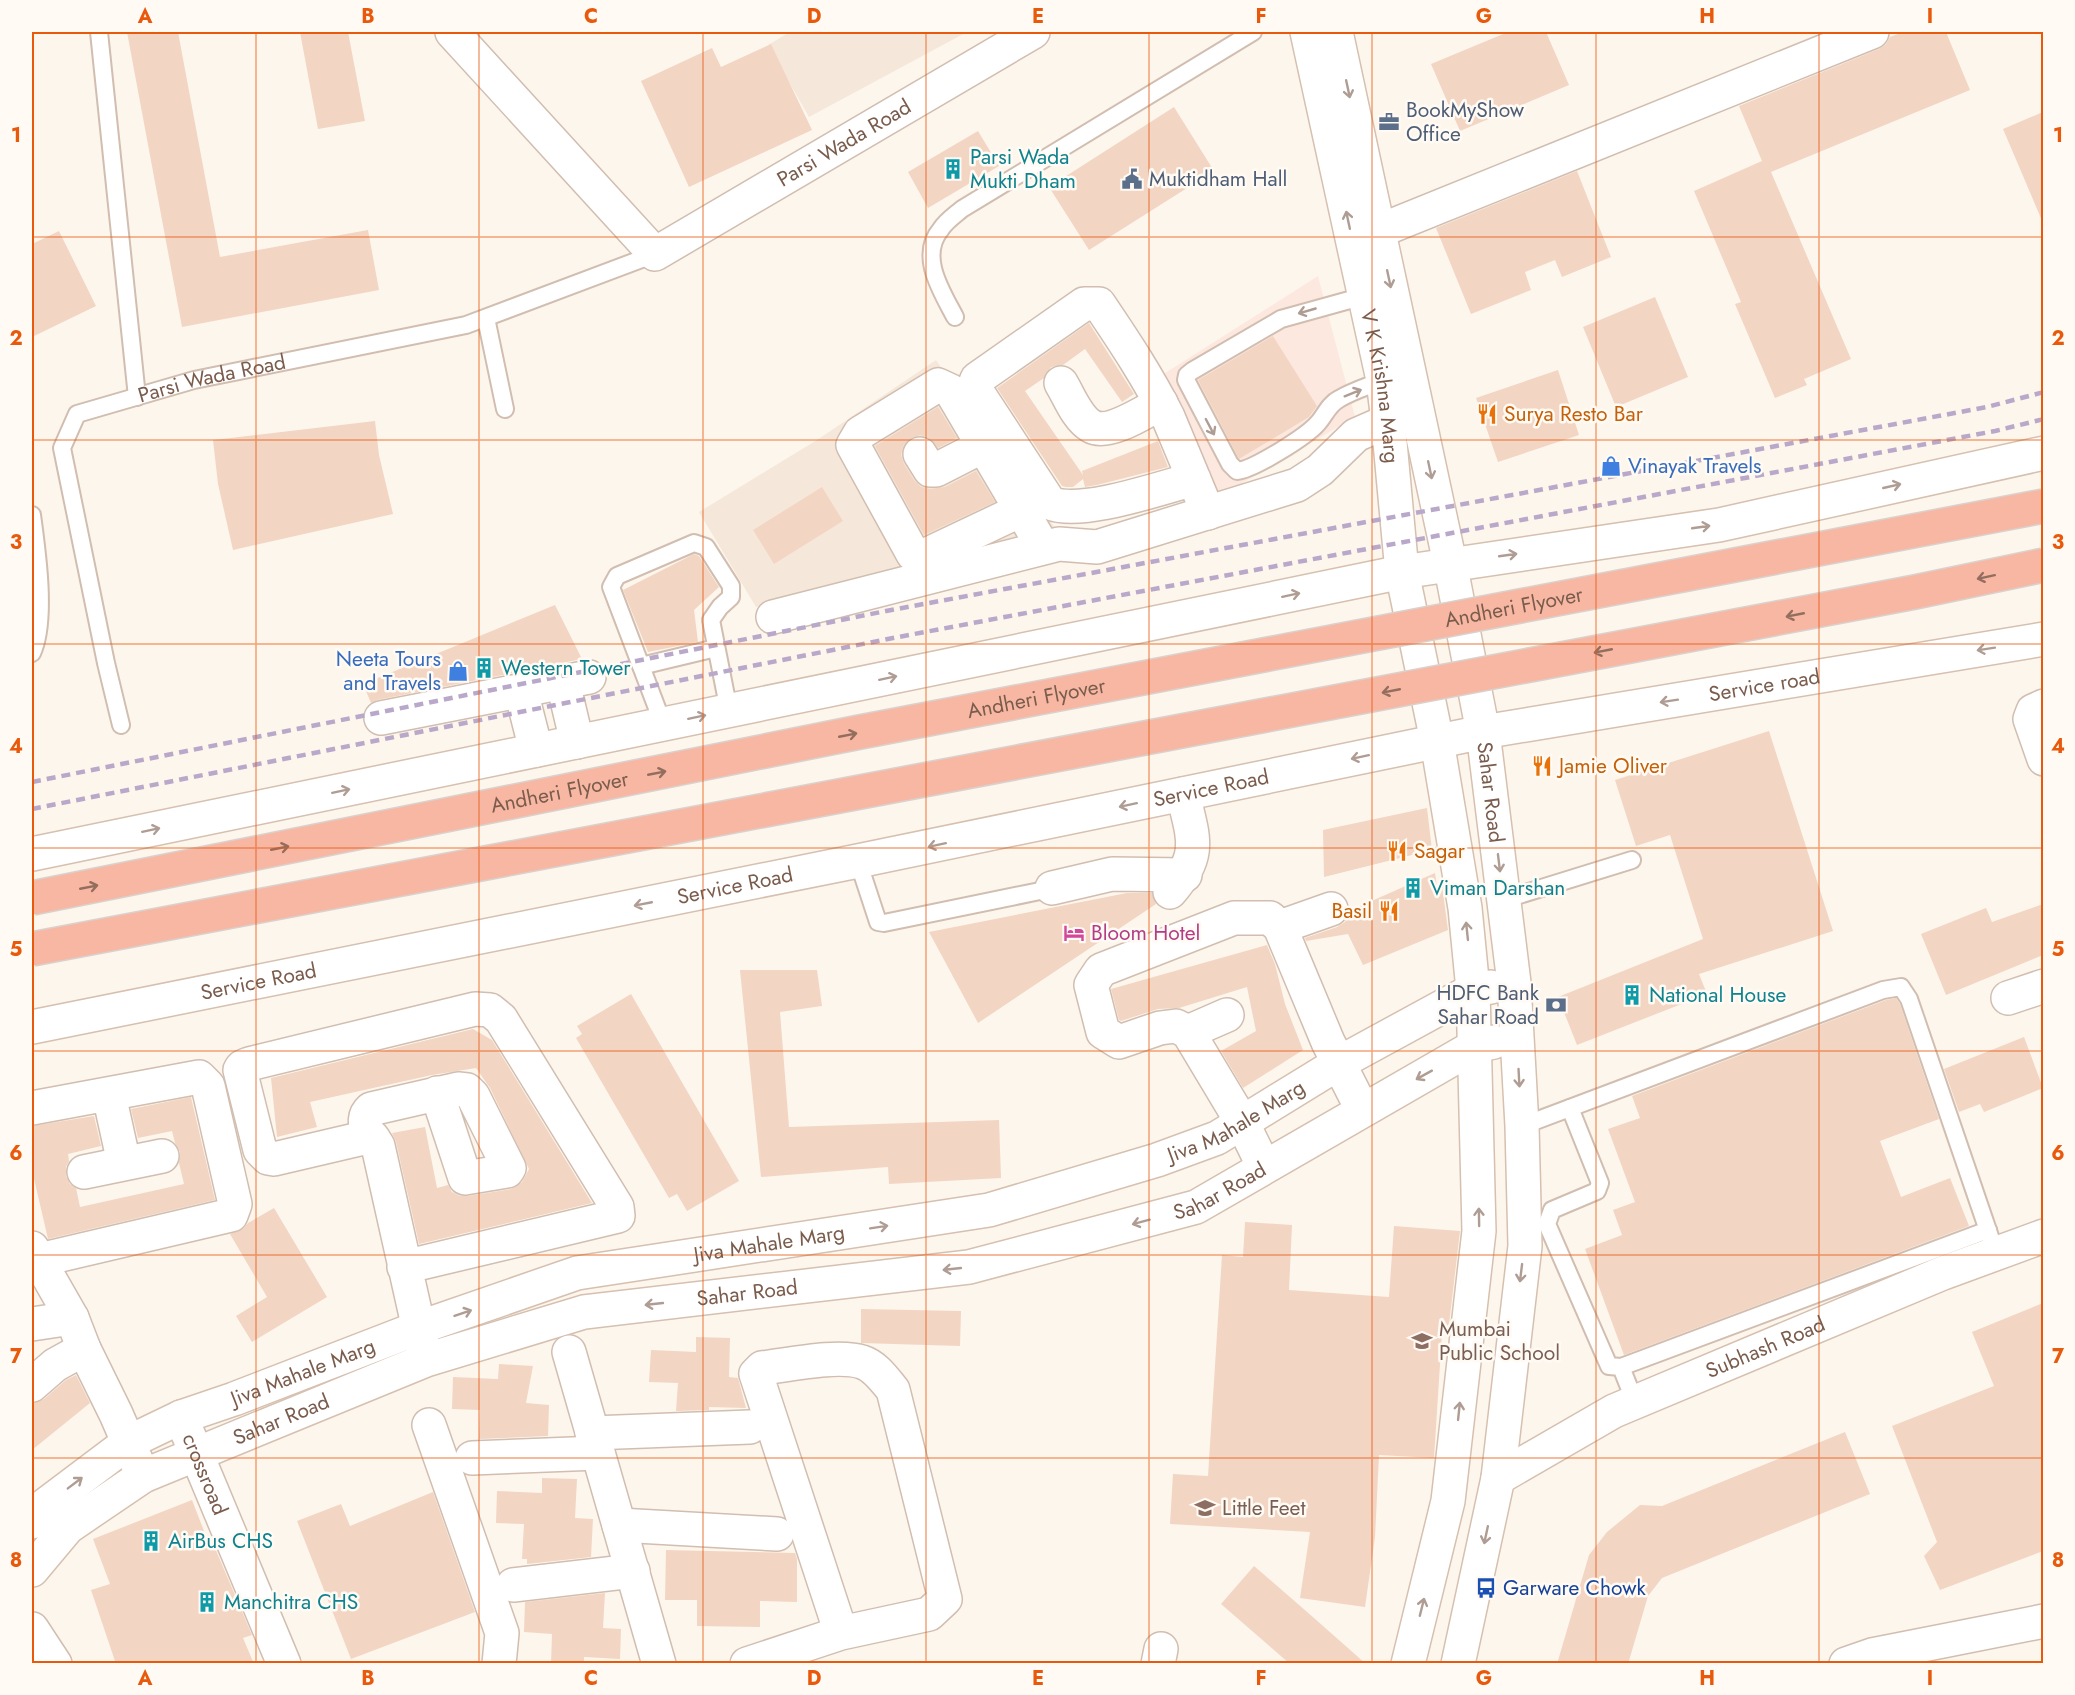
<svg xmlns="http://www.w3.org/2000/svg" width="2075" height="1695" font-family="Jost,sans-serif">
<rect width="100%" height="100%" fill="#fdf6ec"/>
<path fill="#f5e8da" d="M790 32H967L809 117 768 45Z
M936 360 1055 528 756 607 699 512 817 440Z"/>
<path fill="#fde8e0" d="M1318 276 1355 417 1210 502 1159 377Z"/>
<path fill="#f3d5c3" d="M127 32H178L220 257 368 230 379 290 182 327Z
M300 32H348L365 121 318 129Z
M1508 32H1546L1569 85 1460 131 1431 64Z
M1903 32H1946L1970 90 1771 172 1851 359 1804 379 1807 385 1775 398 1735 304 1741 302 1694 191 1762 161 1739 106 1879 49 1886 44 1890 37Z
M771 44 812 130 689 187 641 81 712 48 721 67Z
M1174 107 1214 171 1089 250 1049 187Z
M2043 112V223L2003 129Z
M978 131 999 166 928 208 908 172Z
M1577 171 1611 257 1562 277 1555 260 1525 272 1531 290 1471 314 1436 228Z
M59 231 96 306 32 337V244Z
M1655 297 1688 377 1616 407 1583 327Z
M1089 323 1134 394 1122 402 1085 349 1063 365 1051 367 1044 378 1025 391 1083 475 1082 471 1158 441 1168 467 1097 485 1085 487 1083 479 1073 487H1066L1062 486 997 388Z
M1273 336 1317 406 1309 417 1239 459 1198 380Z
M1558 370 1579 435 1498 462 1476 398Z
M938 407 957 438 938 448 928 437 920 435 911 438 903 446 901 455 904 464 914 480 921 487 930 489 945 487 976 471 995 502 924 535 875 446Z
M375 421 379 455 393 514 233 550 218 484 213 440Z
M822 487 843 521 774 564 753 530Z
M694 554 699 556 719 587 694 610 698 642 648 652 623 590Z
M555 605 582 659 377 700 371 703 363 684Z
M1769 731 1833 931 1699 974 1707 994 1577 1045 1558 997 1703 939 1670 835 1636 846 1615 780Z
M1427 808 1432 850 1324 877 1323 830Z
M1435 873 1437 887 1442 885 1448 930 1363 965 1348 934 1306 941 1305 938 1337 927 1345 922 1349 911Z
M1127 893H1152L1156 904 978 1023 929 932Z
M2043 904V955L1946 995 1921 934 1986 908 1992 922Z
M1267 945 1275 964 1285 1004 1303 1050 1243 1088 1221 1051 1256 1031 1247 987 1179 1008 1158 1009 1121 1021 1119 1020 1111 989Z
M740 970H817L822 1006 780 1012 789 1127 999 1120 1001 1178 889 1184 888 1167 761 1177Z
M631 994 739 1181 687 1211 677 1194 669 1198 576 1038 582 1034 577 1026Z
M1896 998 1900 1004 1939 1119 1880 1141 1901 1197 1950 1178 1969 1226 1624 1355 1585 1249 1622 1235 1613 1210 1635 1202 1608 1129 1640 1118 1632 1096 1886 1000Z
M473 1029 492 1040 592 1203 419 1244 396 1142 392 1133 425 1127 437 1188 448 1185 452 1192 460 1196H468L511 1189 522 1182 529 1169 490 1088 476 1068 432 1075 310 1102 317 1127 277 1137 271 1078Z
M2024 1037 2043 1088 1984 1112 1980 1104 1959 1112 1944 1069Z
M191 1097 215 1200 48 1239 32 1170V1126L94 1116 101 1146 68 1154 69 1161 66 1167V1176L70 1184 76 1188 80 1207 184 1184 179 1163 180 1152 175 1143 172 1131 138 1138 131 1109Z
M274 1208 327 1297 252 1342 236 1316 267 1297 230 1234 243 1229 248 1223Z
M1245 1222 1292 1225 1289 1290 1389 1297 1394 1226 1460 1231 1448 1333H1442L1434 1458 1379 1455 1375 1537 1365 1607 1300 1598 1310 1532 1170 1524 1173 1474 1208 1476 1222 1255 1243 1257Z
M2043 1303V1551L1940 1590 1924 1556 1937 1542 1892 1426 1994 1386 1972 1332Z
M861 1309 961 1311 960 1346 861 1343Z
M696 1337 730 1338 729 1377 738 1378 746 1408 709 1407V1410L676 1411 678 1383 649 1382 651 1350 696 1352Z
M499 1364 533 1366 526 1403 549 1405 548 1436 479 1439 480 1410 452 1409 453 1377 498 1379Z
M76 1375 90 1403 32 1450V1403L44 1399 66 1380Z
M1845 1432 1870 1494 1662 1578 1648 1596 1628 1664H1557L1589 1555 1607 1532 1640 1505 1662 1506Z
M542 1478 577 1479 575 1518 593 1519 591 1557 527 1564V1559H522L524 1524 496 1523 497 1491 542 1493Z
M433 1492 475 1612 351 1659 297 1521 341 1504 350 1526Z
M192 1500 211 1549 215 1548 252 1635 243 1638 254 1664H116L91 1590 110 1584 93 1539Z
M666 1550 795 1553 797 1559V1602L760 1601V1627L697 1626V1600H665Z
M1254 1566 1314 1618 1366 1664H1290L1221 1604Z
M605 1593 603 1628 621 1629 620 1659 584 1657V1664H551L552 1634 524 1632 525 1602Z"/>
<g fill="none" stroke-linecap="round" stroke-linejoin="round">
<g stroke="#d1beb0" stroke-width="20">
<g id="lane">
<path d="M99 32 137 397"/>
<path d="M1364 296 1281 319 1192 371 1187 375 1186 380 1230 464 1237 471C1253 470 1307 436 1318 423 1325 415 1329 404 1339 399 1352 391 1369 386 1383 380"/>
<path d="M955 317C942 292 918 256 941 229 946 221 955 215 962 209L1253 32"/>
<path d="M486 318 505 409"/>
<path d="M32 515C37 551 47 621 32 653"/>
<path d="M641 666 716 648"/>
<path d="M663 724 611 587 617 576 694 543 706 547 731 586V597L720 607 711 620 729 711"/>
<path id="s1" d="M121 725 106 663 62 448 77 414 194 380 466 325 655 254"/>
<path d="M858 861 878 922 884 923 1040 891"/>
<path d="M1503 900 1632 860"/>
<path d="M1570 1108 1600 1183 1597 1191 1552 1210 1547 1224 1609 1366 1621 1367 1635 1402"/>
<path d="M1522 1126 1883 990 1901 987 1909 999 1996 1254"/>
<path d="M1621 1367 1988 1230"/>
</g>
</g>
<g stroke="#d1beb0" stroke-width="36">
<g id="street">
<path id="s2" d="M452 32 655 254 1033 32"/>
<path d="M1379 231 1872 32"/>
<path d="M1061 383C1069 396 1077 418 1091 426 1108 436 1144 412 1161 403"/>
<path d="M920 454 930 470H936L983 446"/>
<path d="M1194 479C1160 488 1081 516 1050 503L974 387 977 379 1084 304H1099C1124 341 1148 377 1168 417L1208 513"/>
<path d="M1021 510 924 556 913 554 853 445 860 433 938 385 951 391 1043 547"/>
<path d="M773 617 1059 544 1097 547 1297 485 1320 470 1356 435 1388 421"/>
<path d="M563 683 577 742"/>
<path d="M521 691 536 750"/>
<path d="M2044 706 2033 711 2030 719 2044 759"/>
<path d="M381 718 589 677"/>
<path d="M1052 888 1112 874 1185 875"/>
<path d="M1170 892C1203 854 1193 838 1183 794"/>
<path d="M1280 927 1331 909"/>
<path d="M2008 998 2044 986"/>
<path d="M1188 1032 1227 1015"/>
<path d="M109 1095 124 1163"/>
<path d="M32 1108 199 1077 208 1086 235 1204 231 1215 39 1260"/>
<path d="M368 1137C366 1126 362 1117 371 1109L458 1089 467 1090 473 1096 509 1168 507 1171 465 1178 437 1093"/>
<path d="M1264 1167 1242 1122 1188 1032 1176 1026 1160 1028 1119 1042 1103 1032 1091 985 1101 970 1234 918H1270L1280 927 1328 1042 1362 1109"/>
<path d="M84 1172 162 1156"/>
<path d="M32 1248 72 1318 84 1349 116 1414 143 1476"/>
<path d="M404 1267 618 1216 617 1207 501 1019 490 1010 475 1009 249 1064 242 1067 240 1070 260 1150 268 1158 274 1159 368 1137 373 1138 378 1146 425 1356"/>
<path d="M32 1324 72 1318"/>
<path d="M569 1352 659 1664"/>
<path d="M32 1385 55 1365 84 1349"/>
<path id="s3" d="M181 1417 284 1664"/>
<path d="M429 1425 502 1633 499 1664"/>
<path d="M592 1433 750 1427"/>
<path d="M472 1458 598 1453"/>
<path d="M619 1525 777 1534"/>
<path d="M513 1585 633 1571"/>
<path d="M32 1629 55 1664"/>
<path d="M747 1664 841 1633 929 1614 945 1599 893 1390C884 1379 875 1366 862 1362 838 1354 788 1365 762 1368L756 1374 841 1633"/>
<path d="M1158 1664 1161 1649"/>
<path d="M1846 1664 1872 1655 2044 1621"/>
</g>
</g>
<g stroke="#d6c0b0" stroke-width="36">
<g id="secondary">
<path id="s4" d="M1307 32 1383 380 1388 421 1402 572 1437 741 1465 908 1473 990 1479 1231 1448 1501 1408 1664"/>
<path id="s5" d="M1336 32 1450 563 1483 732 1514 983 1522 1126 1525 1246 1498 1478 1458 1664"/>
<path d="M32 854 1402 572 1719 525 2044 453"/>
<path id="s6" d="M32 1027 858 861 1483 732 2044 639"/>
<path id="s7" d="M1498 1478 1614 1411 1943 1273 2044 1236"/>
<path id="s8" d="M32 1522 44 1506 129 1442 181 1417 234 1399 418 1328 577 1273 989 1210 1157 1160 1217 1138 1339 1063 1473 990 1491 987"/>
<path id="s9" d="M32 1570 68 1527 143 1476 426 1360 584 1312 969 1267 1196 1207 1475 1046 1494 1042"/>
</g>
</g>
<use href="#lane" stroke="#fff" stroke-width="16"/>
<use href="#street" stroke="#fff" stroke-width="33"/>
<use href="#secondary" stroke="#fff" stroke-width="33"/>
<path stroke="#b9a8c9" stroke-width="4.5" stroke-dasharray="9 6" stroke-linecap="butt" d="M32 782 886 611 1987 407 2044 392
M32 809 893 638 1995 431 2044 419"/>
<g stroke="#dad1cd" stroke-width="36" stroke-linecap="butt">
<g id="highway-bridge">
<path id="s10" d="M32 898 860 732 2044 506"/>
<path d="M32 949 1915 592 2044 565"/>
</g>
</g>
<use href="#highway-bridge" stroke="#f7b7a3" stroke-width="33"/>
</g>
<defs><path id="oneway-shaft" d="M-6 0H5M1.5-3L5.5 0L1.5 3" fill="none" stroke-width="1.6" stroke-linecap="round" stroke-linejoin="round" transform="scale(1.5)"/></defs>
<g stroke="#af9d94">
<use href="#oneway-shaft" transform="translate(1348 89) rotate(78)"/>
<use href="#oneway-shaft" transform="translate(1348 220) rotate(-102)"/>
<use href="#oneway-shaft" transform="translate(1389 279) rotate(78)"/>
<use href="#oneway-shaft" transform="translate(1307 311) rotate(164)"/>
<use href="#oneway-shaft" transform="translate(1353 393) rotate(-22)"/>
<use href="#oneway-shaft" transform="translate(1210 427) rotate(62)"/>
<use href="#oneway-shaft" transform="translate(1430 470) rotate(78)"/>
<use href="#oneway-shaft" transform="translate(1892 486) rotate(-13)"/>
<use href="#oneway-shaft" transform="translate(1701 527) rotate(-8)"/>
<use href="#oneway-shaft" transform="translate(1508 555) rotate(-8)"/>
<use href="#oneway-shaft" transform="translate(1291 595) rotate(-12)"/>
<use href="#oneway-shaft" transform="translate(1986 649) rotate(171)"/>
<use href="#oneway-shaft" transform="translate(888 678) rotate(-12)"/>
<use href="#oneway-shaft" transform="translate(1669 701) rotate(171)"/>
<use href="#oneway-shaft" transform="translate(697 717) rotate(-12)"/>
<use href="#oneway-shaft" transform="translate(1360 757) rotate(168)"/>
<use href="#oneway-shaft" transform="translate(341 791) rotate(-12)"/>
<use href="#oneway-shaft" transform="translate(1128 805) rotate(168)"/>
<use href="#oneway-shaft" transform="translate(151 830) rotate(-12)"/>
<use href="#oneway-shaft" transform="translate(937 845) rotate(168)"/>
<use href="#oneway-shaft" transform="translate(1499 863) rotate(83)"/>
<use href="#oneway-shaft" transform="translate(643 904) rotate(169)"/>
<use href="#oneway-shaft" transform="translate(1467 931) rotate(-96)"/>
<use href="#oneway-shaft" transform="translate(1424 1075) rotate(151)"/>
<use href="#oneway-shaft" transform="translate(1519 1078) rotate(87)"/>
<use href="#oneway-shaft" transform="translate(1479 1217) rotate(-91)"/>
<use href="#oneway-shaft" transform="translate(1141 1222) rotate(165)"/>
<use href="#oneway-shaft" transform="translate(879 1227) rotate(-9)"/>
<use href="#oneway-shaft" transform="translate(952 1269) rotate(174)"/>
<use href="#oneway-shaft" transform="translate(1521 1273) rotate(97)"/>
<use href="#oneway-shaft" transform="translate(654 1304) rotate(174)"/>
<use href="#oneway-shaft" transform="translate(463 1313) rotate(-19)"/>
<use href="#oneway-shaft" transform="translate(1459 1411) rotate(-84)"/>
<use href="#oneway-shaft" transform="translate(75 1483) rotate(-37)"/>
<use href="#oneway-shaft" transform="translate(1486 1535) rotate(102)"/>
<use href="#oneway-shaft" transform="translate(1422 1607) rotate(-76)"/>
</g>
<g stroke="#936e5e">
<use href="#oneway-shaft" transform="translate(1986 577) rotate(168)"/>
<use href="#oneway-shaft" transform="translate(1795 615) rotate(169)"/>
<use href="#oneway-shaft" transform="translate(1603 651) rotate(169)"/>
<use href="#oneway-shaft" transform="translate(1391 691) rotate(169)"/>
<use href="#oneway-shaft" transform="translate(848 735) rotate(-11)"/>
<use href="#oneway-shaft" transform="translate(657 773) rotate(-11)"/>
<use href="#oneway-shaft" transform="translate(280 848) rotate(-11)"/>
<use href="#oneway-shaft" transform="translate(89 887) rotate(-11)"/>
</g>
<path fill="none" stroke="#e8590c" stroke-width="1.5" stroke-opacity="0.55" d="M256 32V1664M479 32V1664M703 32V1664M926 32V1664M1149 32V1664M1372 32V1664M1596 32V1664M1819 32V1664M32 237H2044M32 440H2044M32 644H2044M32 848H2044M32 1051H2044M32 1255H2044M32 1458H2044"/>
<defs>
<g id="office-bare" transform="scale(1.62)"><path d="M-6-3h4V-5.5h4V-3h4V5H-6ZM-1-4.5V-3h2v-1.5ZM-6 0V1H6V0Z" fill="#5c6f8a" stroke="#fffaf3" stroke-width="2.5" paint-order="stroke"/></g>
<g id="building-bare" transform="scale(1.62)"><path d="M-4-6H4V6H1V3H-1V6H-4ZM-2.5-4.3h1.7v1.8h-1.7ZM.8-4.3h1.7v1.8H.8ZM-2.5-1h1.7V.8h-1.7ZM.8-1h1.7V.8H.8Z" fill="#0f9aa8" stroke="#fffaf3" stroke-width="2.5" paint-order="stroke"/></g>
<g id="civic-bare" transform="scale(1.62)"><path d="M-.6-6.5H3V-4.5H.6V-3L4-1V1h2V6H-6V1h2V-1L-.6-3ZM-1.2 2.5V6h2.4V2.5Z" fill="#5c6f8a" stroke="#fffaf3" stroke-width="2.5" paint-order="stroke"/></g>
<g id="restaurant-bare" transform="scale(1.62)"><path d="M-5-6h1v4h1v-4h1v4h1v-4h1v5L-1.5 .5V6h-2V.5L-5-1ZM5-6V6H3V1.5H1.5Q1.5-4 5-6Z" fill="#e8710a" stroke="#fffaf3" stroke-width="2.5" paint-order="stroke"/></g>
<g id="shop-bare" transform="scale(1.62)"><path d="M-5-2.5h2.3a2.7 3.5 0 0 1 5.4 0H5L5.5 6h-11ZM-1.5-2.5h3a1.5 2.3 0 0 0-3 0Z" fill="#3f7fe0" stroke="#fffaf3" stroke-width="2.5" paint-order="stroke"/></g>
<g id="hotel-bare" transform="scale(1.62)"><path d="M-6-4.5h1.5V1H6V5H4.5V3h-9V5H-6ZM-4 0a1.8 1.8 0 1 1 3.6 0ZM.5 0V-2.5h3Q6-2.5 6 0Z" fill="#d1479c" stroke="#fffaf3" stroke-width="2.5" paint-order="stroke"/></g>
<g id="bank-bare" transform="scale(1.62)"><path d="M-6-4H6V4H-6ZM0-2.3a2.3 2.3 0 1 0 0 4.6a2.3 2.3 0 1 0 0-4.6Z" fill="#5c6f8a" stroke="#fffaf3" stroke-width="2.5" paint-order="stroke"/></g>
<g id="school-bare" transform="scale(1.62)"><path d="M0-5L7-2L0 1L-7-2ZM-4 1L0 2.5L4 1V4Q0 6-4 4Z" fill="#8d6e63" stroke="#fffaf3" stroke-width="2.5" paint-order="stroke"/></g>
<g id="bus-bare" transform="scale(1.62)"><path d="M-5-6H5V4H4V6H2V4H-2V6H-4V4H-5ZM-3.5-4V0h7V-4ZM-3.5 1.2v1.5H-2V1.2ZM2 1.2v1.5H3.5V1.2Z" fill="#1a4fb4" stroke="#fffaf3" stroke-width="2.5" paint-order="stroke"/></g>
</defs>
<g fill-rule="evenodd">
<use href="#office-bare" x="1389" y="122"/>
<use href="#building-bare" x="953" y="169"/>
<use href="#civic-bare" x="1132" y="179"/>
<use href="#restaurant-bare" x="1487" y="414"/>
<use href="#shop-bare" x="1611" y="466"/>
<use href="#building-bare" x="484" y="668"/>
<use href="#shop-bare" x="458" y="671"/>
<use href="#restaurant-bare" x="1542" y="766"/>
<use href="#restaurant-bare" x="1397" y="851"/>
<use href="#building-bare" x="1413" y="888"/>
<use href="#restaurant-bare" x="1389" y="911"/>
<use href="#hotel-bare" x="1074" y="933"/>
<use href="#building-bare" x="1632" y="995"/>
<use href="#bank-bare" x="1556" y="1005"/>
<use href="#school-bare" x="1422" y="1341"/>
<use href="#school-bare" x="1205" y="1508"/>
<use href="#building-bare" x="151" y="1541"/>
<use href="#bus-bare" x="1486" y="1588"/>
<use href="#building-bare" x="207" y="1602"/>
</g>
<g text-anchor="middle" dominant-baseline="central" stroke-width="5" stroke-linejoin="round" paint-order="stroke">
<g font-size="21" fill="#4e5e75" stroke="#fffaf3" text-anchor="start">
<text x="1406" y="110">BookMyShow<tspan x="1406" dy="24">Office</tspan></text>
<text x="1149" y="179">Muktidham Hall</text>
<text x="1539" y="993" text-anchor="end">HDFC Bank<tspan x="1539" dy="24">Sahar Road</tspan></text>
</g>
<g font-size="21" fill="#7a5c4d" stroke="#fffaf3">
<text stroke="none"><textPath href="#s2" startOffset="520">Parsi Wada Road</textPath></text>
<text stroke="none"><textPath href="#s1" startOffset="460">Parsi Wada Road</textPath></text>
<text stroke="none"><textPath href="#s4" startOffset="362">V K Krishna Marg</textPath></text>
<text stroke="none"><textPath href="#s10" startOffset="1510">Andheri Flyover</textPath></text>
<text stroke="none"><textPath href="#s6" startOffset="1766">Service road</textPath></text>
<text stroke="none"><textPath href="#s10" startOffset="1024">Andheri Flyover</textPath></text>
<text stroke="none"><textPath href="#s6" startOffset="1203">Service Road</textPath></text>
<text stroke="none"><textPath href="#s5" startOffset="776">Sahar Road</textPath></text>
<text stroke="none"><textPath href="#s10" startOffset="538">Andheri Flyover</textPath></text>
<text stroke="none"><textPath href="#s6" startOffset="717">Service Road</textPath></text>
<text stroke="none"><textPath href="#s6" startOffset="231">Service Road</textPath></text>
<text stroke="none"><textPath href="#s8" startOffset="1286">Jiva Mahale Marg</textPath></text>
<text stroke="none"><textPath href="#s9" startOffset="1268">Sahar Road</textPath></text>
<text stroke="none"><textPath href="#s8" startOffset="800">Jiva Mahale Marg</textPath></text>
<text stroke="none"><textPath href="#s9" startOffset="782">Sahar Road</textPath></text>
<text stroke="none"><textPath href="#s7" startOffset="298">Subhash Road</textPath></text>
<text stroke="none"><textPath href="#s8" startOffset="314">Jiva Mahale Marg</textPath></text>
<text stroke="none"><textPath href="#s9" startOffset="296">Sahar Road</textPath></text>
<text stroke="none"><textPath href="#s3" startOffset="62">crossroad</textPath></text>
</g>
<g font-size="21" fill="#0d838f" stroke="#fffaf3" text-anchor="start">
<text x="970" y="157">Parsi Wada<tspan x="970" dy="24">Mukti Dham</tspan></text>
<text x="501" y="668">Western Tower</text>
<text x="1430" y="888">Viman Darshan</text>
<text x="1649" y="995">National House</text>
<text x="168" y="1541">AirBus CHS</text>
<text x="224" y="1602">Manchitra CHS</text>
</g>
<g font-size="21" fill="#c56008" stroke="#fffaf3" text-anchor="start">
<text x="1504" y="414">Surya Resto Bar</text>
<text x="1559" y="766">Jamie Oliver</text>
<text x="1414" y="851">Sagar</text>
<text x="1372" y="911" text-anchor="end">Basil</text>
</g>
<g font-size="21" fill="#366cbe" stroke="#fffaf3" text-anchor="start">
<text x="1628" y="466">Vinayak Travels</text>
<text x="441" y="659" text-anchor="end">Neeta Tours<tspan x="441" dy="24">and Travels</tspan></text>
</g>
<g font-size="21" fill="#b23c85" stroke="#fffaf3" text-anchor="start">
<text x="1091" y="933">Bloom Hotel</text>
</g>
<g font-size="21" fill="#785e54" stroke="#fffaf3" text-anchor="start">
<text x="1439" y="1329">Mumbai<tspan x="1439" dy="24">Public School</tspan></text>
<text x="1222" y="1508">Little Feet</text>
</g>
<g font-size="21" fill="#164399" stroke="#fffaf3" text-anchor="start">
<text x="1503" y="1588">Garware Chowk</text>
</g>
</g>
<rect width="2075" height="1695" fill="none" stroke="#fffaf3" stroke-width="66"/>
<rect x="33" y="33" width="2009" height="1629" fill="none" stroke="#e8590c" stroke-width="2"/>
<g font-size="20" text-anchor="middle" font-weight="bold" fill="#e8590c">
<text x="145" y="23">A</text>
<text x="368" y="23">B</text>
<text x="591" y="23">C</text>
<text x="814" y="23">D</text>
<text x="1038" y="23">E</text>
<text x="1261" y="23">F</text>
<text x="1484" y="23">G</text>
<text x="1707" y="23">H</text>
<text x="1930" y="23">I</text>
<text x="16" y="142">1</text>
<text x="2058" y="142">1</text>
<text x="16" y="345">2</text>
<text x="2058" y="345">2</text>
<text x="16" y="549">3</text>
<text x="2058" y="549">3</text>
<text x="16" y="753">4</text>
<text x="2058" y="753">4</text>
<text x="16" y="956">5</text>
<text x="2058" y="956">5</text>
<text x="16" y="1160">6</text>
<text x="2058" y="1160">6</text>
<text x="16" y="1363">7</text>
<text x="2058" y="1363">7</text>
<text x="16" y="1567">8</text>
<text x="2058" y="1567">8</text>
<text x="145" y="1685">A</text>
<text x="368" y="1685">B</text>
<text x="591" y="1685">C</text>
<text x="814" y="1685">D</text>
<text x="1038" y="1685">E</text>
<text x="1261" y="1685">F</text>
<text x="1484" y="1685">G</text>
<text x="1707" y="1685">H</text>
<text x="1930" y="1685">I</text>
</g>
</svg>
